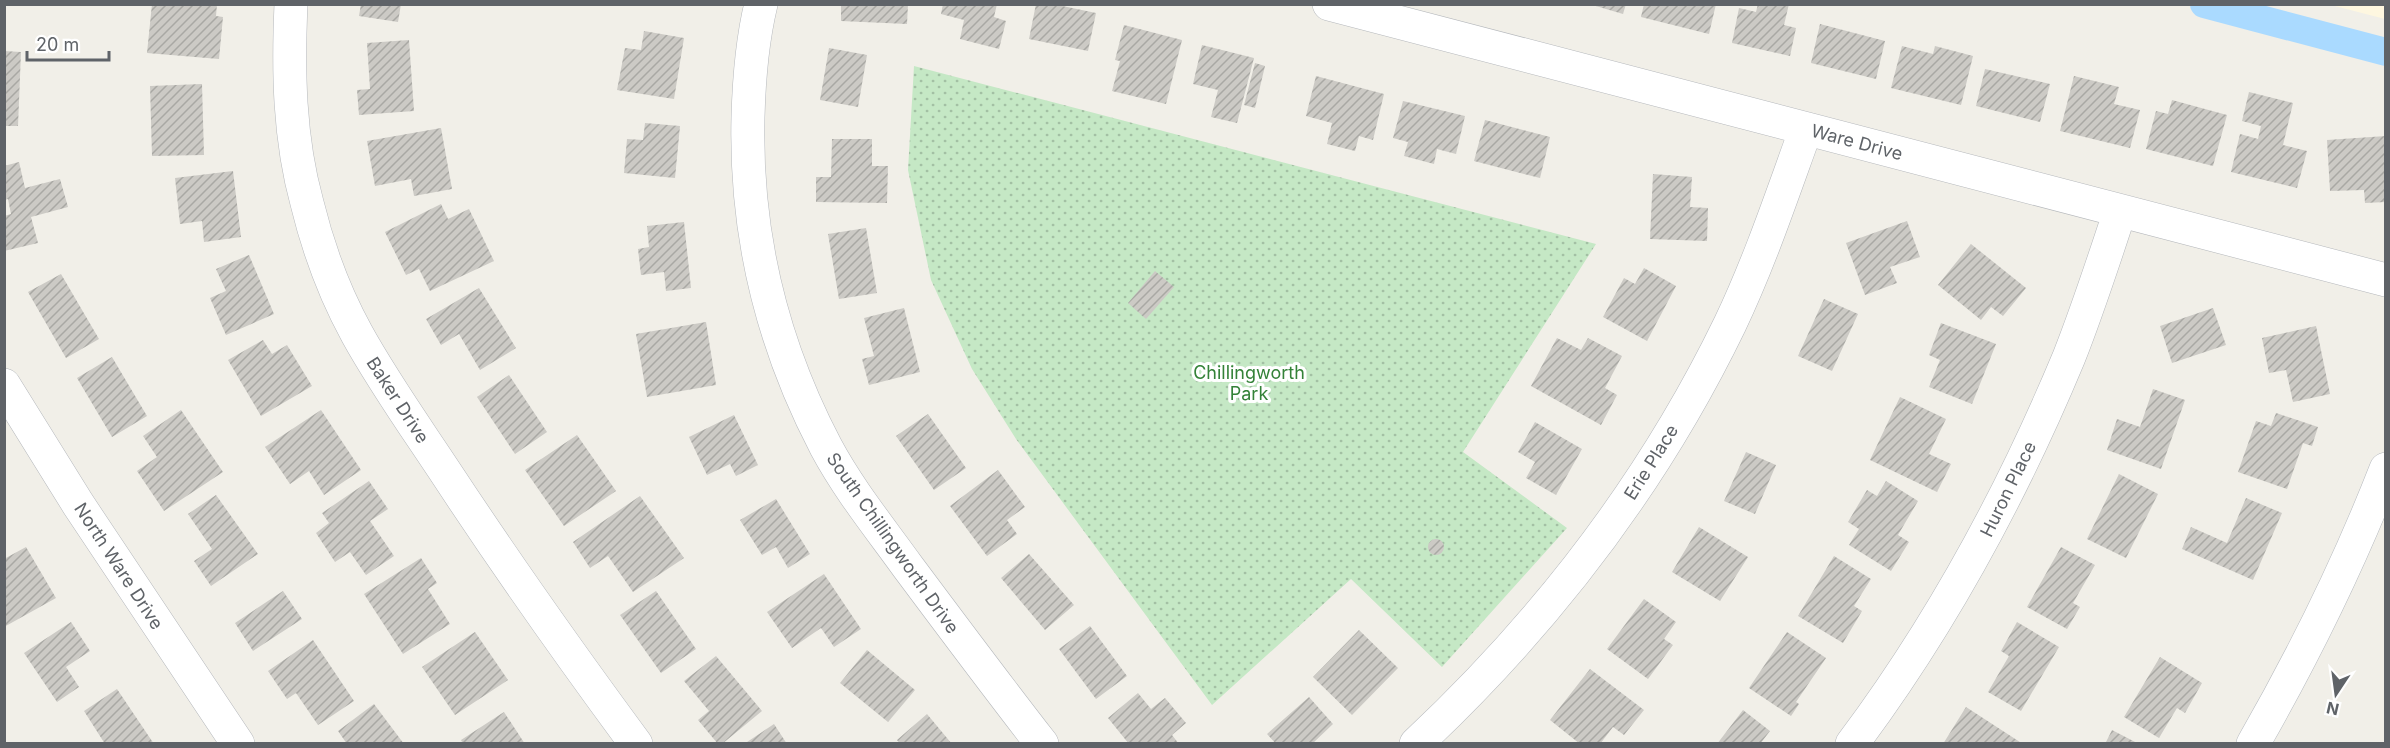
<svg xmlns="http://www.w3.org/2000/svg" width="2390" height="748" font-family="Inter,sans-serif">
<defs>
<pattern id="park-dots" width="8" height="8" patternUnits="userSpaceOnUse" patternTransform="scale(1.5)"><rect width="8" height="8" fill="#c5e8c5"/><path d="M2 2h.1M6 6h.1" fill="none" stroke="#a3c0a4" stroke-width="1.8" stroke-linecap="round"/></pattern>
<pattern id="building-hatch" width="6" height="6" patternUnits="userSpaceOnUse" patternTransform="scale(1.5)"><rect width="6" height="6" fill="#cccac5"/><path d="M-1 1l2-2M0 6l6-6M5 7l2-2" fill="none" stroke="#a9a8a4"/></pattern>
</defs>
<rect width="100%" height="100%" fill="#f1efe8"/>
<path fill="#fef7e0" d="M2331 5H2385V19Z"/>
<path fill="url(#park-dots)" d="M914 66 1596 244 1463 452 1567 528 1442 667 1351 579 1212 705 1016 439 972 369 931 280 908 170Z"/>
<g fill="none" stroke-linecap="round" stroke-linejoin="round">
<path stroke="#aadaff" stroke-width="28" d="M2204 4 2386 52"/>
</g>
<path fill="url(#building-hatch)" d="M152 4H217L216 16 223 17 219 59 147 53Z
M361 4H401L398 22 359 16Z
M841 4H908L907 24 841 21Z
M943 4H997L994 17 1006 21 999 49 960 39 964 20 941 14Z
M1036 4H1053L1096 13 1088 51 1029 39Z
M1589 4H1626L1623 14Z
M1644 4H1716L1709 34 1641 17Z
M1758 4H1789L1784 25 1796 28 1790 56 1732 43 1739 8 1756 12Z
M1820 24 1885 41 1876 79 1811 63Z
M1124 25 1182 40 1166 104 1112 91 1120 61 1115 60Z
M644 31 684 38 674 99 617 90 625 48 641 50Z
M409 40 414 111 359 115 357 90 370 89 367 43Z
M1202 45 1254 58 1237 123 1211 117 1218 90 1193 84Z
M1902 46 1933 54 1935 46 1973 56 1961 105 1891 88Z
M829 48 867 55 858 107 820 100Z
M4 51 21 52 18 126H4Z
M1255 63 1265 66 1255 108 1244 105Z
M1985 69 2050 84 2040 122 1976 106Z
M1316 76 1384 94 1373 140 1359 136 1355 151 1327 144 1332 123 1306 116Z
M2074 76 2119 87 2114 104 2140 110 2130 148 2060 131Z
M202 84 204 155 152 156 150 86Z
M2249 92 2293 103 2283 145 2307 151 2297 188 2231 172 2240 134 2258 139 2261 126 2242 121Z
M2172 100 2227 115 2213 166 2146 149 2156 111 2168 114Z
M1403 101 1465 116 1456 154 1437 149 1434 164 1404 156 1408 142 1393 138Z
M1485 120 1550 137 1540 178 1474 161Z
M645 123 680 126 675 178 624 173 627 139 643 140Z
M441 128 452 189 414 196 411 179 375 186 367 141Z
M2386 136V202L2365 203 2364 190 2330 191 2327 140Z
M832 139H872V166H888L887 203 816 202V177H831Z
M19 162 25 188 60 179 68 207 31 217 38 243 4 251V216L11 214 8 199 4 200V166Z
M233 171 241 237 204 242 202 221 180 224 175 178Z
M1653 174 1692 177 1690 207 1708 208 1707 241 1650 239Z
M441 204 448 219 469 209 494 261 430 291 419 269 406 275 385 232Z
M1907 221 1920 257 1890 267 1897 283 1865 295 1846 243Z
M684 222 691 288 666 291 664 272 641 275 638 249 649 247 647 226Z
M866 228 877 293 839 299 828 234Z
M1971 244 2026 288 2003 316 1991 307 1981 320 1938 285Z
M249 255 274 314 226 335 210 298 226 291 216 269Z
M1644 268 1676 286 1647 341 1603 317 1624 278 1635 284Z
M1155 271 1174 287 1146 319 1128 303Z
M61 274 99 339 66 358 28 292Z
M479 288 516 348 480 370 459 334 441 345 426 319Z
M1824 299 1858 314 1832 371 1798 356Z
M904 308 920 372 869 385 862 359 874 356 864 318Z
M2213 308 2226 345 2172 363 2160 326Z
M706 322 716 385 647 397 636 334Z
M1941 323 1996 344 1972 404 1929 387 1940 360 1929 355Z
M2316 326 2330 394 2293 402 2286 370 2269 373 2262 338Z
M1557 338 1581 350 1588 338 1622 356 1605 388 1617 395 1601 425 1531 386Z
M263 340 272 354 287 345 312 386 261 416 228 360Z
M112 357 147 416 112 437 77 378Z
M509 375 547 432 515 454 477 397Z
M2153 389 2185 400 2161 469 2107 450 2117 419 2140 427Z
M1900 397 1946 419 1929 454 1951 464 1937 492 1870 460Z
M181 410 223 472 164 511 137 471 157 457 143 436Z
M321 410 361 470 324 495 309 471 290 484 265 447Z
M2276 413 2318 427 2312 446 2303 443 2287 489 2238 472 2256 421 2271 426Z
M928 414 966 468 934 490 896 436Z
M734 415 758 465 736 476 730 464 707 475 689 437Z
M1535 422 1582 449 1556 495 1526 478 1535 462 1518 452Z
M577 435 616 491 564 526 525 470Z
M1746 452 1776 465 1755 514 1724 501Z
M998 470 1025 507 1007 520 1017 534 987 556 950 506Z
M2119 474 2158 494 2126 558 2087 539Z
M369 481 388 509 370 521 394 556 366 575 350 552 335 562 316 533 329 523 322 513Z
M1886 481 1918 501 1898 535 1909 542 1891 571 1849 545 1859 529 1848 522 1867 490 1877 496Z
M216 495 258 554 211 586 194 561 212 549 188 514Z
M640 496 684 558 633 592 608 556 590 568 573 542Z
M2246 498 2282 513 2253 580 2182 549 2191 527 2227 543Z
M776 499 810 554 788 568 776 547 762 555 740 520Z
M1699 527 1748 557 1720 601 1672 572Z
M1428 547a8 8 0 1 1 16 0a8 8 0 1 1-16 0Z
M26 547 56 598 4 627V559Z
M2061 547 2095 565 2073 603 2080 607 2067 629 2027 607Z
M1029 554 1074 605 1045 630 1001 578Z
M1834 556 1871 579 1854 606 1862 611 1843 643 1798 616Z
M421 558 437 583 428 589 450 624 403 654 364 594Z
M824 574 861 629 834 647 821 628 792 648 767 612Z
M283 591 302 619 253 651 235 623Z
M656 591 696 649 661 673 620 615Z
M1644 599 1676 622 1664 639 1673 645 1648 679 1607 649Z
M71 622 90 651 66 667 79 687 57 702 24 653Z
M2017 622 2059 647 2021 711 1988 692 2009 656 2001 651Z
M1090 626 1127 676 1096 699 1059 649Z
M1359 630 1398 668 1352 715 1313 677Z
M475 632 508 680 455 715 422 667Z
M1787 632 1826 658 1796 702 1799 704 1791 716 1749 688Z
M313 640 354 701 318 725 296 693 287 699 268 671Z
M867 650 915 690 888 722 840 683Z
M716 656 762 711 722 744H718L698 720 709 711 684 681Z
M2160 657 2202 683 2185 713 2177 708 2159 738 2124 717Z
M1590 669 1644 710 1624 735 1613 727 1600 744H1580L1550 720Z
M117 689 154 744H105L84 711Z
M1138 693 1151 709 1165 698 1186 723 1172 735 1179 744H1129L1108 718Z
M1309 697 1333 724 1312 744H1276L1267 734Z
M374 704 404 744H347L338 731Z
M1966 707 2023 744H1943Z
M1743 710 1770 731 1760 744H1717Z
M504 712 525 744H463L461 740Z
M927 714 952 744H900L897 740Z
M774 724 787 744H744Z
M2112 730 2139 744H2105Z"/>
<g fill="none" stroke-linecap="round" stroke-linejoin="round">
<g stroke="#b5b8bc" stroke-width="34">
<path id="street" d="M291 4C288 71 289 138 307 203 318 248 335 294 357 334 384 383 417 429 448 476 508 567 571 656 636 744
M761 4C752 41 749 80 748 117 745 233 772 344 826 447 849 490 880 528 908 567 952 626 996 685 1042 744
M1329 4 2386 280
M4 385 78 504 238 744
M1416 744C1544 624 1653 483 1730 324 1760 261 1782 195 1806 129
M1852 744C1941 625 2012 494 2069 357 2088 309 2104 260 2120 211"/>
</g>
<g stroke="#b6babf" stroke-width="34">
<path id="secondary" d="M2253 744C2304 655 2349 564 2386 469"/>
</g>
<use href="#street" stroke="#fff" stroke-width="33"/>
<use href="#secondary" stroke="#fff" stroke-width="33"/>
</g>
<g text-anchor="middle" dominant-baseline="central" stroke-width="6" stroke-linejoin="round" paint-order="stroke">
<g font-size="18" fill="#5f6368" stroke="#fff">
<text transform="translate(1857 142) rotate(15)">Ware Drive</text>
<text transform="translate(398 400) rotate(57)">Baker Drive</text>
<text transform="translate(1651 462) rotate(-58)">Erie Place</text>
<text transform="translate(2008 489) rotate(-64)">Huron Place</text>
<text transform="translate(893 543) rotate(55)">South Chillingworth Drive</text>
<text transform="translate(119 566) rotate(57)">North Ware Drive</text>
</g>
<g font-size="18" fill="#348238" stroke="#fff">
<text x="1249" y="372">Chillingworth<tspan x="1249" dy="21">Park</tspan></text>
</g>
</g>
<rect width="2390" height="748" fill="none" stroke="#5f6368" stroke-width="12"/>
<g transform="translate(2336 694) rotate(193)" stroke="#ffffff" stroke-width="4.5" paint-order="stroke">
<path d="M0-4.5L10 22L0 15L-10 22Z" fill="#5f6368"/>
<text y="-9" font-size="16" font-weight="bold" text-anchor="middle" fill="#5f6368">N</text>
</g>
<path d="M27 51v9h82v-9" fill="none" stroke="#5f6368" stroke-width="3"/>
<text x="36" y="51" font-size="18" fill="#5f6368" stroke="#ffffff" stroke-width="4.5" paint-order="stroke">20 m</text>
</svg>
